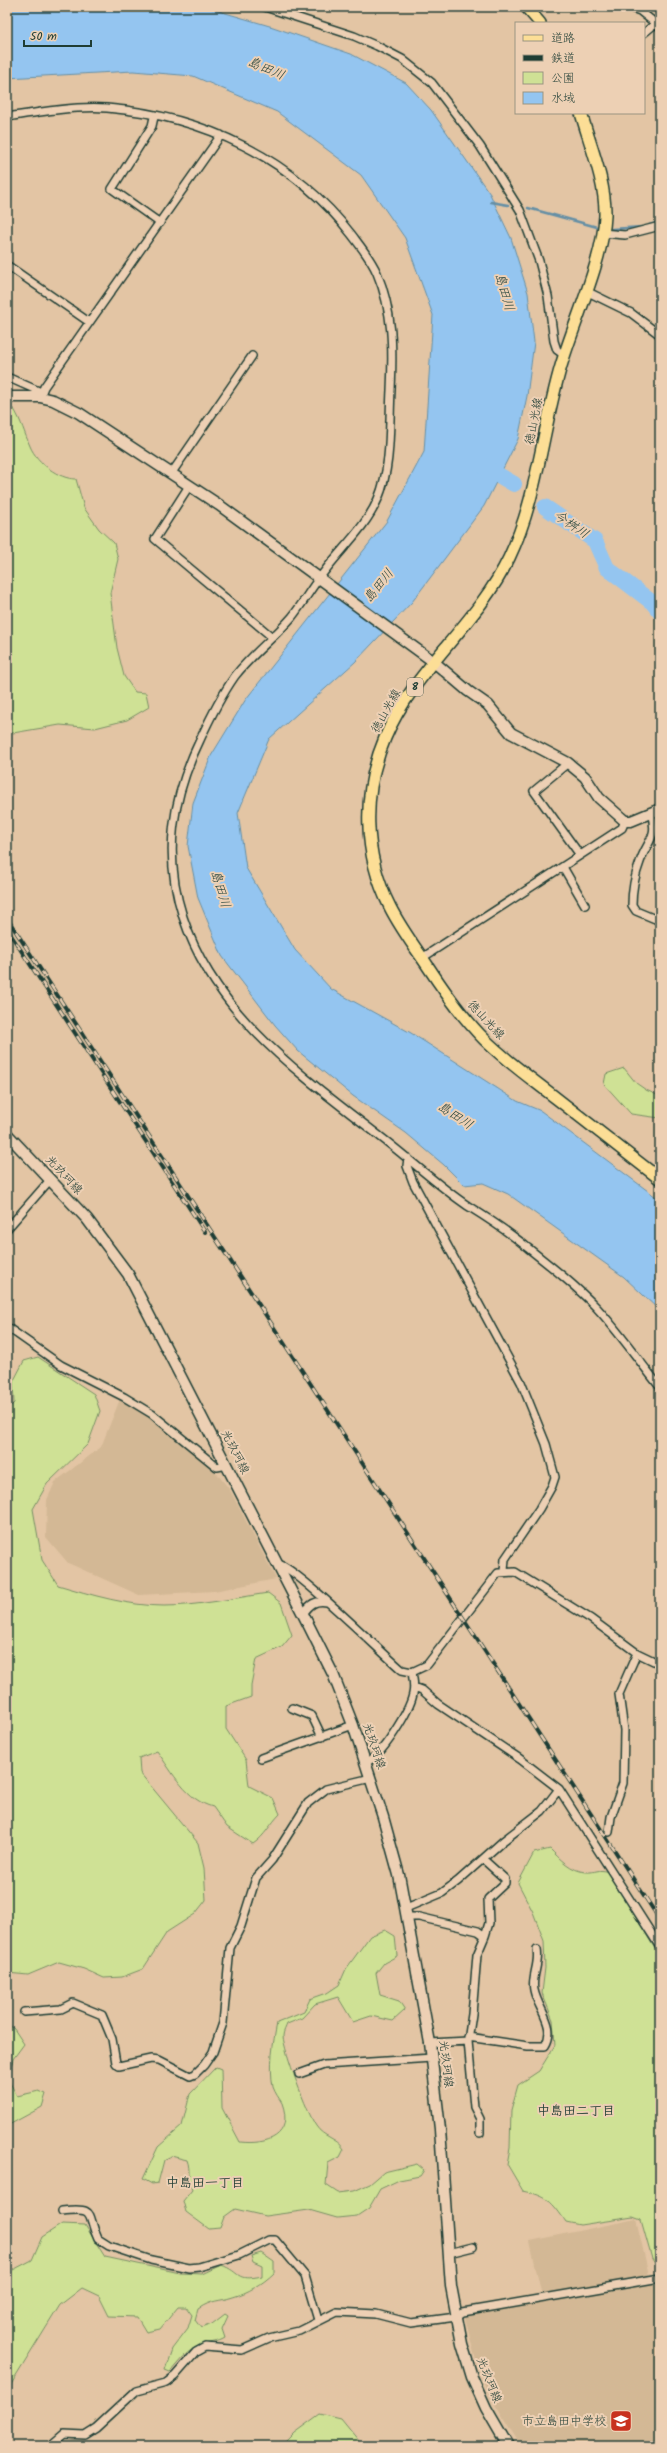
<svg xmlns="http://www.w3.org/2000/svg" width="667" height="2453" font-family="Kalam,'Klee One',sans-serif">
<rect width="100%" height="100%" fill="#e3c5a4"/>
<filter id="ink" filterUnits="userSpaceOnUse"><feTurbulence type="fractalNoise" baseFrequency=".025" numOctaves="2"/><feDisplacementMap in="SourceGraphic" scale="8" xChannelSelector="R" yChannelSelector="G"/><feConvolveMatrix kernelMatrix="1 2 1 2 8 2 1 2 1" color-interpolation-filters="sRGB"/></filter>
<g filter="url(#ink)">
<path fill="#d3b895" d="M120 1399 150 1415 206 1460 230 1490 276 1579 214 1591 139 1595 68 1563 46 1537 47 1500 55 1482 101 1447Z
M636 2219 651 2284 660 2285V2446H521L491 2398 475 2357 465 2318 471 2313 543 2301 530 2241Z"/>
<path fill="#cfe195" stroke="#778f64" d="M14 409C22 423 24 432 30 446 37 463 59 479 76 479L84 508 99 529 114 543 118 559 110 593 117 648 124 676 135 692 146 693 149 707 127 720 95 728 60 725 7 734V410Z
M624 1068 636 1083 646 1090 657 1095 660 1093V1118L631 1114 604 1084 606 1074Z
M38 1357 94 1394 100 1411 88 1444 47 1484 33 1509 42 1560 58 1585C92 1595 128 1606 164 1606 198 1606 234 1598 268 1593L281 1603 292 1635 282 1647 256 1659 251 1685V1697L226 1706V1729L246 1760 249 1786 273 1798 280 1814C270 1824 265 1836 253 1844L227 1827 213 1807C186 1800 173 1773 157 1751L139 1758 140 1773 198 1843 204 1868 206 1900 195 1914 167 1932 143 1969 122 1977 104 1978 84 1969 59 1962 28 1975 7 1973V1410L14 1403 13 1382 24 1361Z
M550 1849C560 1859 571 1871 586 1872 595 1873 599 1868 608 1872L660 1957V2271L652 2259 641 2220 633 2217 580 2225 566 2222C552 2202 548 2196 523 2191L507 2164 510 2148 511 2110 518 2085 539 2071 555 2045 553 2020 542 1993 545 1968 544 1941 533 1912 518 1883 534 1853Z
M385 1930 395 1936 397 1956 384 1963 376 1973 380 1995 399 2001 405 2010 393 2021 371 2016 353 2022 338 1997 315 2004 302 2018 287 2024C286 2027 283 2032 283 2036 284 2051 307 2113 316 2126 323 2137 337 2138 344 2149L340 2157 328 2163 326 2185 338 2193 354 2191 370 2184 384 2172 417 2164 424 2170 420 2176 399 2180 380 2189 369 2208 357 2216 337 2218 309 2210 265 2216 235 2209 224 2217 220 2228 209 2229 186 2212 183 2201 192 2190C187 2180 191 2170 187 2160L171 2156 164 2160 158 2183 152 2184 143 2179 158 2147 182 2126 190 2094 216 2067 221 2069 222 2108 240 2142C267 2145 294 2136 282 2103 279 2098 275 2093 273 2087 269 2065 273 2044 277 2023L304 2012 310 1999 327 1993 339 1985 346 1969 370 1936Z
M7 2023 14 2029 24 2044 13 2059 8 2079 17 2096 39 2091 46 2094 42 2107 7 2126Z
M62 2224 85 2225 105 2257 180 2273 202 2274 221 2265C242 2272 234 2282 262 2276V2266L253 2262 251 2256 261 2253 274 2262V2273C263 2284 247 2293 233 2297 218 2302 213 2299 198 2309L195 2320 201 2328 212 2324 225 2314 228 2316 222 2329 225 2338C217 2343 210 2342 201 2345 188 2349 179 2362 170 2372L165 2370 172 2349 188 2328 192 2315 186 2307H178L160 2329 146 2332 137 2317 109 2316 99 2296 82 2288 60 2305 7 2391V2269L11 2271 32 2260 42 2237Z
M320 2414 341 2419 363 2446H281L294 2433Z"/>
<path fill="#94c5f0" stroke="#658fa5" d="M7 7H205L273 27 351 54 406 83 431 110 490 194 511 238 528 293 534 342 527 396 518 439 484 506 412 602 355 662 269 739 238 813 246 868 295 950 331 989 411 1033 517 1101 541 1111 660 1200V1311L624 1277 508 1194 483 1183 464 1185 444 1165 406 1133 353 1096 298 1051 275 1025 222 956 198 898 188 846 193 803 211 756 246 699 387 521 424 452 433 315 405 238 361 175 277 112 193 76 133 71 7 78Z"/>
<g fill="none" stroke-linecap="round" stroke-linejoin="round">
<path stroke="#658fa5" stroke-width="2.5" d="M491 202 508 205
M528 208 597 227
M649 225 660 222
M612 229 642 227"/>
<path stroke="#94c5f0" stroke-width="16" d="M481 465 514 484
M545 507 595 541 607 568 653 603 660 612"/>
<g stroke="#1f3d34" stroke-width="10">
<path id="street" d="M265 7 354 36 377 46 402 59 432 83 480 146 520 210 539 261 548 296 554 341 557 350 564 355
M629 7 640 11 660 27
M644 33 655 24
M7 117C39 112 75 106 107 108 203 116 293 158 352 235 361 247 371 259 377 273 393 311 393 349 391 390 389 425 392 466 378 499 366 527 342 548 324 572 312 586 304 602 292 617 274 638 252 654 235 676 221 696 210 718 200 740 172 798 163 855 183 917 215 1016 304 1077 382 1138 411 1160 438 1186 468 1206 489 1219 509 1232 528 1248 552 1267 576 1286 597 1308 620 1333 639 1361 660 1387
M154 117 152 126 112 189 160 223
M602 233 625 235 660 226
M7 265 89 322
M586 291 631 313 660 335
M7 377 41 392
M40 397 44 387 221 135
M171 474 252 356
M189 486 155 539 272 637
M568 763 534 791 580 855
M651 813C659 838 647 840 640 862 635 875 632 892 632 905L636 911 660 921
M563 867 585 905
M422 958 622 828 625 821
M408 1158 407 1166 413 1182 521 1382 546 1444 555 1477 552 1486 539 1509 505 1559 504 1571
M7 1229 50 1180
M7 1327 61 1365 124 1397 152 1414 217 1467 227 1465
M278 1564C294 1566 382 1653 402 1670L412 1672 427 1665 498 1573 515 1572 591 1619 637 1653 660 1664
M303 1614C310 1604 315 1600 327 1602
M414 1687 422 1690 438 1704 520 1759 559 1789 660 1947
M292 1708 312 1716 322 1737
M261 1758 353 1725
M366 1762C381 1758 410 1710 413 1694 415 1686 413 1679 412 1672
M609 1832 611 1817 623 1783 624 1730 619 1694 637 1653
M484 1860 505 1879V1883L488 1899 489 1923 485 1936
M406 1908 442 1893 458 1881 503 1841 542 1811 559 1789
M408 1917H419L478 1931 485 1936 477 1955 472 2014 468 2041 474 2107 480 2119V2133
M24 2012 61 2009 73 2003 102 2015 112 2039 116 2063 119 2066 151 2059 159 2060 190 2076 195 2074 204 2065 213 2052 223 2023 230 1948 241 1926 256 1878 272 1860 308 1803 326 1789 371 1778
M468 2037 528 2046H545C557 2026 538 2010 534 1990 531 1977 540 1964 537 1950
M430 2043 468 2041
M299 2074 324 2065 432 2058
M62 2211C98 2207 86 2214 98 2239L109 2246 151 2260 189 2268 199 2267 239 2255 269 2240H275L305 2276 318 2320
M449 2253 473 2247
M50 2446 64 2434 85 2435 96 2428 136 2391 166 2383 175 2376 196 2352 205 2347 242 2350 269 2338 299 2331 337 2312 376 2314 411 2323 456 2317 463 2312 660 2278"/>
</g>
<g stroke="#1f3d34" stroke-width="13">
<path id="secondary" d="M7 397H40L53 400 79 413 219 505 434 662 468 691 488 705 511 733 568 763 585 777 599 798 625 821H631L660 809
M7 1134 87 1219 128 1274 303 1614 333 1674 353 1725 383 1817 399 1875 430 2043 440 2129 451 2286 462 2344 472 2377 486 2408 508 2446"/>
</g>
<g stroke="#1f3d34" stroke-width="14">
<path id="primary" d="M526 7 540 23
M581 113C590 145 606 182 605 216 603 260 574 322 561 366 542 430 538 497 509 558 477 625 413 670 385 738 362 792 363 854 390 907 400 927 414 946 427 965 444 991 462 1017 484 1039 506 1061 532 1079 556 1098 591 1125 625 1152 660 1179"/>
</g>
<use href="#street" stroke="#edd0b4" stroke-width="7"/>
<use href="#secondary" stroke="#edd0b4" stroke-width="10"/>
<use href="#primary" stroke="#fcde96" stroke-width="11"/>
<g stroke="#1f3d34" stroke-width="4">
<path id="rail" d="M7 918 660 1920
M7 929 205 1232"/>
</g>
<use href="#rail" stroke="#edd0b4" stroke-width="2.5" stroke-dasharray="8" stroke-linecap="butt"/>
</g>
</g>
<defs>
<g id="school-square" transform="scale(1.15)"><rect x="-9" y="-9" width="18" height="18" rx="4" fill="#c8321e" stroke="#edd0b4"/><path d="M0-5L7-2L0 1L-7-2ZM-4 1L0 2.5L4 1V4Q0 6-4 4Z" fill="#fff"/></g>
</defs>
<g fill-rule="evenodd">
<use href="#school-square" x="621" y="2421"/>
</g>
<g text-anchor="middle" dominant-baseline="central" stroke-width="4" stroke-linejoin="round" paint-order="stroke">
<rect fill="#edd0b4" stroke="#5d695a" stroke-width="1" x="407" y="678" width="16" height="18" rx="3"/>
<g font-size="11" font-weight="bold" fill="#1f3d34">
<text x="415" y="687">8</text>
</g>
<g font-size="12" fill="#1f3d34" stroke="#edd0b4">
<text transform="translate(534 421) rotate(-79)">徳山光線</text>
<text transform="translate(386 711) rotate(-61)">徳山光線</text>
<text transform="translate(486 1020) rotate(47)">徳山光線</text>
<text transform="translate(64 1175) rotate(47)">光玖珂線</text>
<text transform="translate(235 1452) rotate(63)">光玖珂線</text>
<text transform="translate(374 1746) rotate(71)">光玖珂線</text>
<text transform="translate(446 2064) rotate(83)">光玖珂線</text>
<text transform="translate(489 2380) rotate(68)">光玖珂線</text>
</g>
<g font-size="12" fill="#1f3d34" stroke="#edd0b4" text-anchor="end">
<text x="606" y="2421">市立島田中学校</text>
</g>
<g font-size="13" font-style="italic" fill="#25443d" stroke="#edd0b4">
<text transform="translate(266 69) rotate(23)">島田川</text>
<text transform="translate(504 292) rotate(74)">島田川</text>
<text transform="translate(571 525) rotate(34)">今桝川</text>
<text transform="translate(379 586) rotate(-51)">島田川</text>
<text transform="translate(220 889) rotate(73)">島田川</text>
<text transform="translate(455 1116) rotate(33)">島田川</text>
</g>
<g font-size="13" font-weight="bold" fill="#1f3d34" stroke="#edd0b4">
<text x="576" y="2111">中島田二丁目</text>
<text x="205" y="2183">中島田一丁目</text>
</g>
</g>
<rect width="667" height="2453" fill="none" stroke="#edd0b4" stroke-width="24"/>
<rect x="12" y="12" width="643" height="2429" fill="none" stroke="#1f3d34" stroke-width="1.5" filter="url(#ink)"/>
<rect x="515" y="22" width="130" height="92" fill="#edd0b4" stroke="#9b9581"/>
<rect x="523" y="35" width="20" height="6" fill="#fcde96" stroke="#9b9581"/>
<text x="551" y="42" font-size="12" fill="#1f3d34">道路</text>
<rect x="523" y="55" width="20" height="6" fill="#1f3d34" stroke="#9b9581"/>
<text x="551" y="62" font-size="12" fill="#1f3d34">鉄道</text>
<rect x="523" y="72" width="20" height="12" fill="#cfe195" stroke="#9b9581"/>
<text x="551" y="82" font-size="12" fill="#1f3d34">公園</text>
<rect x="523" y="92" width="20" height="12" fill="#94c5f0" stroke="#9b9581"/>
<text x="551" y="102" font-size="12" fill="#1f3d34">水域</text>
<path d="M24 40v6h67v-6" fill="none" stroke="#1f3d34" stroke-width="2"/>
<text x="30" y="40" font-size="12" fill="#1f3d34" stroke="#edd0b4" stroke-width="3" paint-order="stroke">50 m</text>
</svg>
